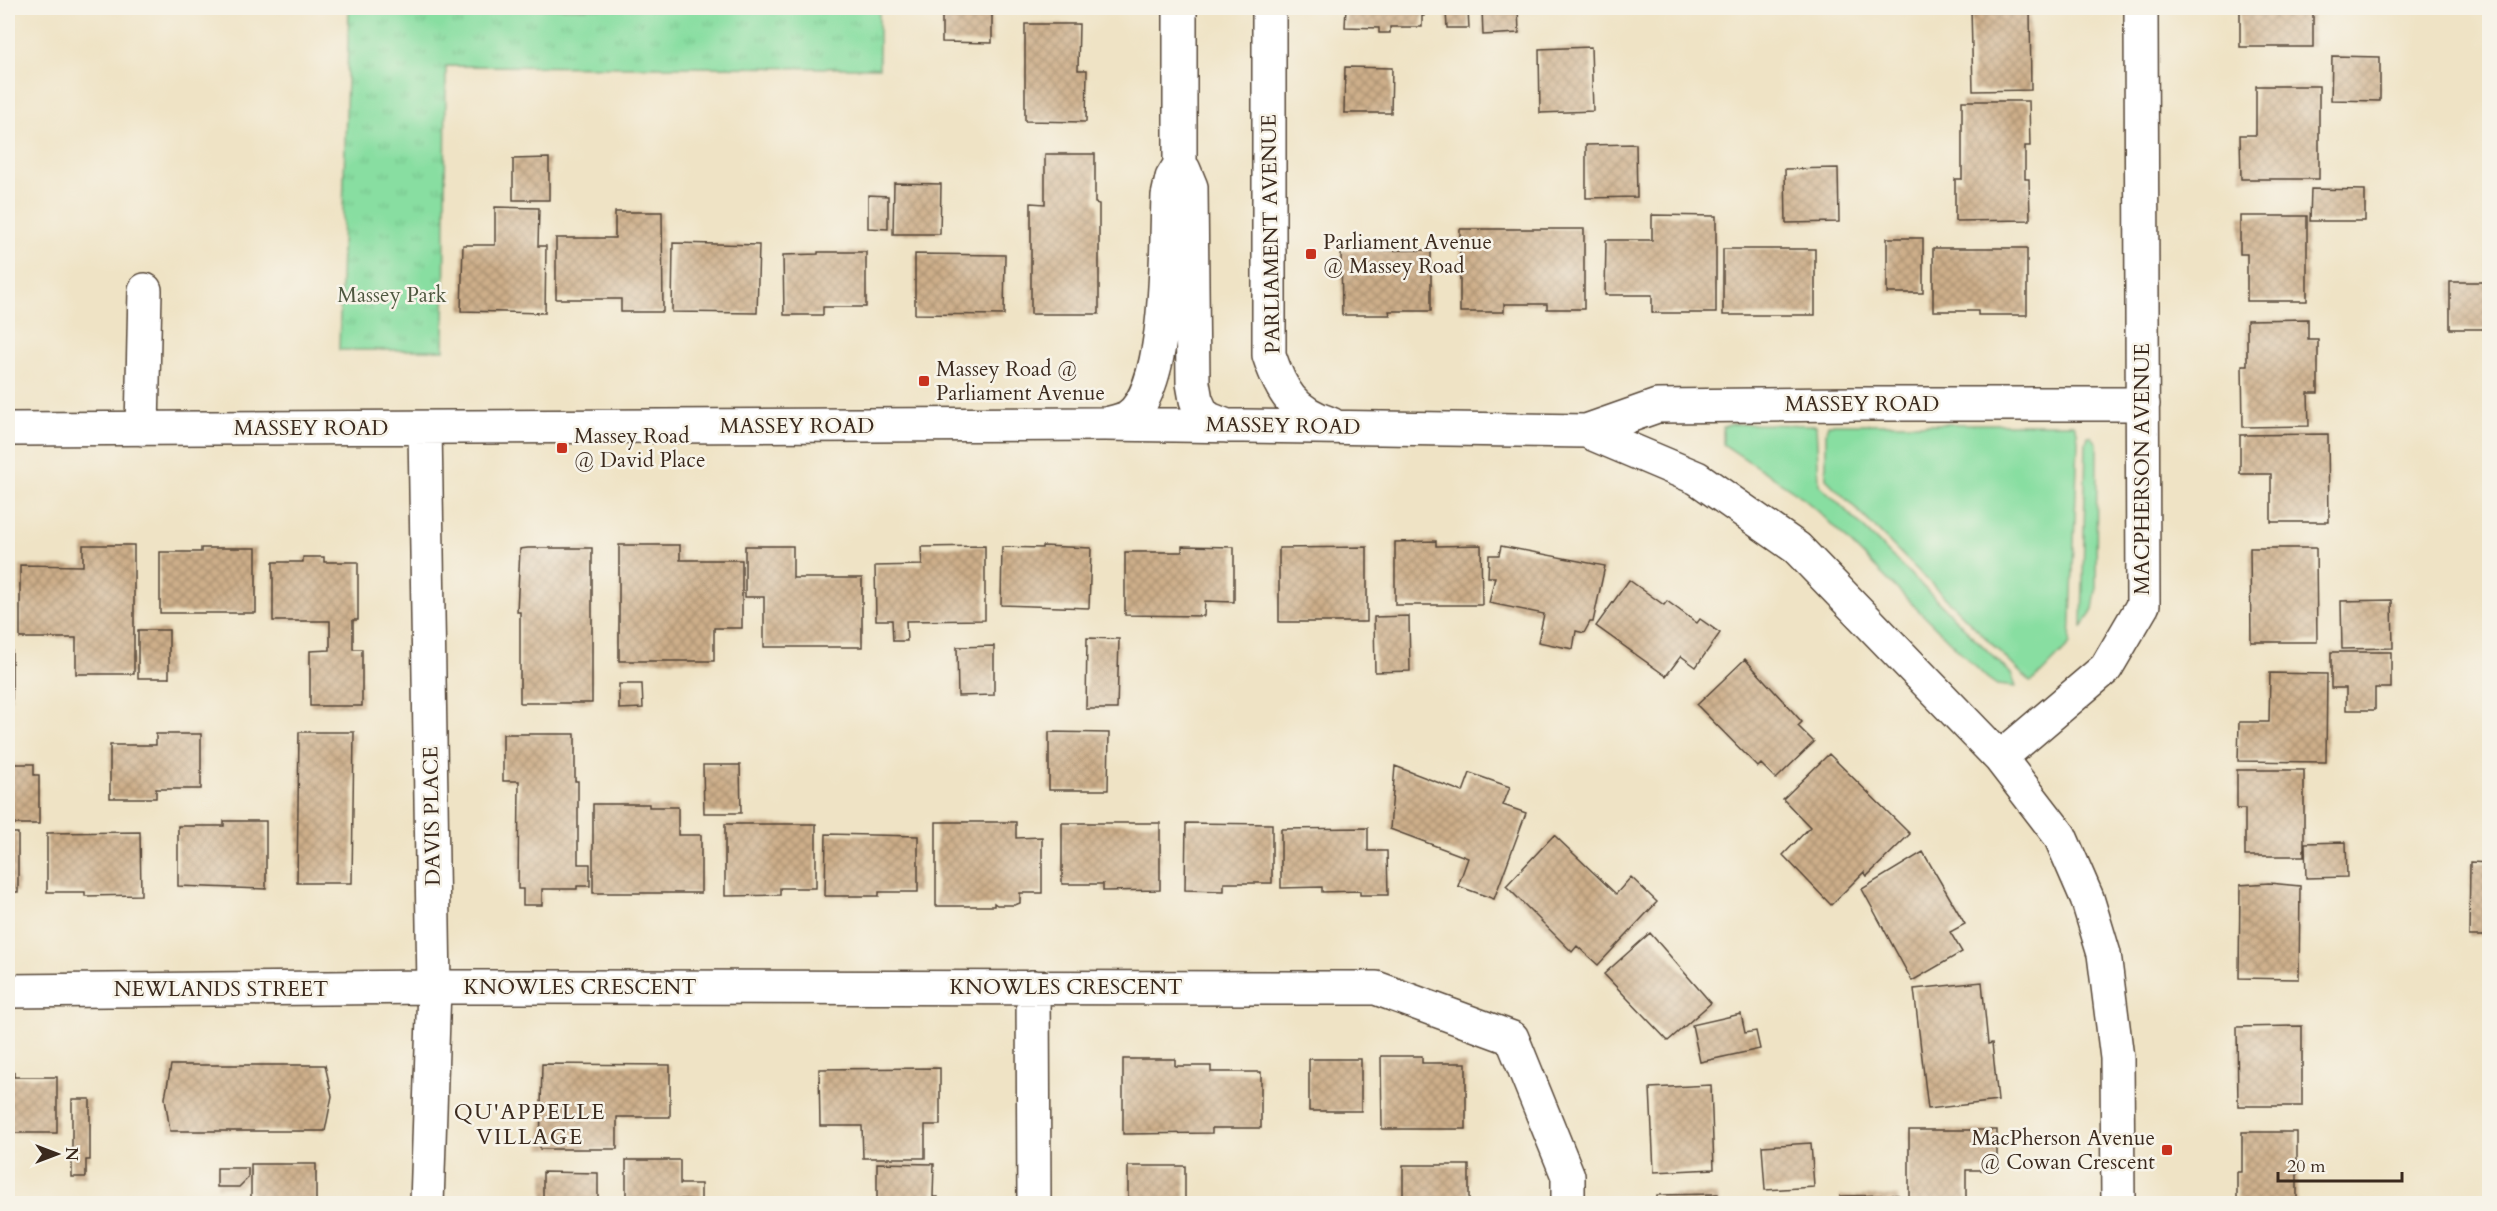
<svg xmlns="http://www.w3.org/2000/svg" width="2497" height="1211" font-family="Cardo,serif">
<defs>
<pattern id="park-tufts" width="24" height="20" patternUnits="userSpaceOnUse" patternTransform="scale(1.5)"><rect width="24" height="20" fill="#88dea1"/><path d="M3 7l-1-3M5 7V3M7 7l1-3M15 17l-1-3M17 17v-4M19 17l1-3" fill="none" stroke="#76bf8a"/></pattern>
<pattern id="building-cross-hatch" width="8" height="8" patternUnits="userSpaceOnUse" patternTransform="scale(1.5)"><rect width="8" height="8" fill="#ceaf8a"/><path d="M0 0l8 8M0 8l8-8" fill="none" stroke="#a88f70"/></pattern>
</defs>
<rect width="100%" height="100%" fill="#f7f3e8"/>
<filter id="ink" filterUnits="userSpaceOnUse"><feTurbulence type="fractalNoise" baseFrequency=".0167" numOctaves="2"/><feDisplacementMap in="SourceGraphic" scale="12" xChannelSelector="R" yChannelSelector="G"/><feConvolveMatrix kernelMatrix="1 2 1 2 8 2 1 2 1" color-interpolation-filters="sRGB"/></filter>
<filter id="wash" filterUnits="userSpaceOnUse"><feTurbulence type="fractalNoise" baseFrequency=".008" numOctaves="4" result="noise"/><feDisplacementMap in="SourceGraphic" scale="24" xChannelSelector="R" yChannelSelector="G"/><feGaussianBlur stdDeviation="1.35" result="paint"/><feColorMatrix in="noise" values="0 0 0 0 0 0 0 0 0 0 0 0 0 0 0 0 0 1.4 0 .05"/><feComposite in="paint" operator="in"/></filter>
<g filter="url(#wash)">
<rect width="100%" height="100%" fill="#efe3c5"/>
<path fill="#88dea1" stroke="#628460" stroke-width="1.5" d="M1732 424 1816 425 1819 484 2011 674 2016 687 1997 685 1987 678 1820 513 1798 494 1723 444V427Z
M1828 424H2074L2077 431 2078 441 2070 644 2040 675 2030 682 1826 479V433Z
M2088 436H2091L2097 443 2096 591 2093 609 2082 628 2086 443Z"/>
<path fill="url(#park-tufts)" stroke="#628460" stroke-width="1.5" d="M349 8H879V68L446 66 444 350H339Z"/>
<g id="blocks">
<path fill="url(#building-cross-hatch)" d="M1346 8H1424V16H1422V27H1390V33H1379V28L1345 27Z
M1439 8H1518L1519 33 1483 35 1482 9 1468 10 1469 28H1447L1446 11H1439Z
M1971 8H2030L2031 90 1973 91Z
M2240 8H2313V47H2240Z
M942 10H992V43L942 42Z
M1025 24H1079L1078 70H1087L1086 122 1025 121Z
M1591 47 1593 111 1540 113 1539 49Z
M2332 56 2380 57V101L2331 100Z
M1345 67 1392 68 1391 113H1344Z
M2256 86H2319V179H2241L2240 135H2256Z
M1962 101H2029L2030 146H2025V179H2029L2030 220 1955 221V179H1962Z
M2487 112H2490V275H2487Z
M1636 144 1637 197 1586 198V145Z
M1045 154H1095V203L1099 204V314H1031V203L1045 204Z
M549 158V200H513V159Z
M1838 168 1839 222 1786 223 1785 169Z
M894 183 941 184 940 234H893Z
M2311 189 2365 190V221H2310Z
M868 195 888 196V229L868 228Z
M495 207 539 208 538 246H546L545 313 461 311 463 245H495Z
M615 212H662L663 312H621V299H556V238H615Z
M1652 215 1716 216V313H1652V295H1605L1606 240H1652Z
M2240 216H2307V301H2247V254H2240Z
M1460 229H1584V309H1547V304H1504V312H1460Z
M1887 238H1923V293H1887Z
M673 243 759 245 757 313 672 312Z
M1933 248H2027V315H1978V311H1933Z
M1723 249H1815V315H1723Z
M1431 250V311H1389L1390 315H1342L1341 251Z
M818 252H866V307H823V315H784L783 255 818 254Z
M915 254 1005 255 1004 315 915 314Z
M2450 282H2490V329H2450Z
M2308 319V339H2318V393H2308L2309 426 2243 427 2242 365H2247V320Z
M2328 434 2329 522H2271V474H2240V435Z
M1436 541V546L1481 545 1482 605H1395V542Z
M83 545H134V674H76V638H20V565L83 566Z
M619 545H680V560H742V628H714V661H619Z
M745 546H793V578H862V647H764V597H745Z
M985 546V620L906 621 907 641H893L892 620H876L875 566 922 565 921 547Z
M1042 546 1091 548 1089 608 1001 605 1002 547 1042 548Z
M1182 546 1234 547V602L1205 601 1204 616 1125 615V552H1182Z
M1501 546 1605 566 1593 622H1590L1584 633 1576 631 1573 649 1538 642 1544 614 1489 603 1495 577H1488L1489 555H1499Z
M1367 547V622H1279V548Z
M201 548H256V613H160V552H201Z
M528 548H592V703H520V612H517L520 549Z
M2250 548H2316L2317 642H2251Z
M303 557H324V562H358V620H353V649H362V706H310V651L330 650V621H273V562H303Z
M1629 580 1664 605 1667 601 1697 623 1700 619 1720 633 1696 667 1681 656 1666 676 1596 626Z
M2392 600 2393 648 2342 649 2341 601Z
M1409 616 1410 671 1375 672 1374 617Z
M138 630H169V678H138Z
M1087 638 1119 639 1117 709H1086Z
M8 645H12V699H8Z
M994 646V695L958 696 957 647Z
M2331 652H2391V688H2375V710H2346V688H2331Z
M1745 659 1802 722 1798 726 1814 742 1776 779 1761 764 1758 767 1697 705Z
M2270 673 2327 674 2326 762 2238 761 2239 722H2269Z
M619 684H642L643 708 619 709Z
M299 732H354L352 883H297Z
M1049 732 1109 733 1108 790H1049Z
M156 734H201V789H156V798H110V745H156Z
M503 734H575V781H578V864H590V886H577V889H542V905H523V889H518L519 781H503Z
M1829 754 1910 834 1867 876 1864 872 1831 905 1783 855 1810 827 1783 799Z
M8 764H34V775H39V824H8Z
M703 765H740L741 813H704Z
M1395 766 1463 792 1470 773 1510 787 1503 805 1526 813 1494 899 1458 886 1468 858 1390 829Z
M2237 770H2304V856H2245V809H2237Z
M593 804H649V807H678V835H701V893H593Z
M224 821H266V889L178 886V826H224Z
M936 822H1016V838L1042 837V893H1020V903L1015 905H997L994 903V906H936Z
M1062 823H1160V890L1103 891V884H1062Z
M1186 823 1272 824V883H1224V891L1185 890Z
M725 824H816V888H780V895L725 896Z
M1368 828V851H1387L1388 895H1360V891L1322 892V887L1281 888V829Z
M140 832 141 895 85 896V892H47V833Z
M8 833H18V892H8Z
M826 834 918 836V892H879V896H825Z
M1554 835 1616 894 1631 877 1657 902 1598 965 1577 946 1572 952 1506 886Z
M2346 842 2347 877 2306 878 2305 843Z
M1923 852 1965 924 1950 932 1962 952 1912 981 1862 889Z
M2470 862 2490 863V936H2469Z
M2269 883 2300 886 2299 979 2239 978 2240 885Z
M1650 933 1711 1003 1668 1041 1604 974Z
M1982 982 1988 1044 1992 1043 1998 1101 1928 1109 1914 989Z
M1741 1014 1745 1033 1756 1031 1760 1049 1700 1062 1692 1025Z
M2302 1026V1106H2238L2237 1027Z
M1381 1056H1422V1063H1466V1129H1382Z
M1123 1059H1175V1066H1211V1072H1261V1128H1212V1133L1123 1134Z
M1309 1059H1361V1111H1309Z
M542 1064 670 1065V1117H617V1149H540Z
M171 1065H325L332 1096 325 1131H170L165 1098Z
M940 1068V1125H925V1158H863L862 1126H820L819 1069Z
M8 1072H14V1077H57V1133H8Z
M1711 1085 1714 1169 1654 1172 1650 1088Z
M72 1099H90V1160H86V1177H72Z
M1909 1130H1997V1170H1966V1204H1909Z
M2242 1132H2297V1204H2237V1172H2242Z
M1811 1143 1814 1187 1765 1190 1762 1146Z
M626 1160H680V1184H701V1200L681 1199V1204H626Z
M877 1163 934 1164 933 1197H938V1204H877Z
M251 1164H316V1204H251Z
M1403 1165H1469V1204H1403Z
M1128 1166H1185V1204H1128Z
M217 1168H248V1178L239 1187H217Z
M543 1172 598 1173V1204H543Z
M1718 1194 1719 1204H1657V1195Z
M1898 1195 1899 1204H1840V1196Z"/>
</g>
</g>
<g filter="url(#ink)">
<use href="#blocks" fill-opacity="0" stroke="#564637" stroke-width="1.5"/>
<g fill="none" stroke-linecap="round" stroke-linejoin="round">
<g stroke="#564637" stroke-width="36">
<path id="minor" d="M1269 8V355C1281 391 1293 412 1331 424
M1184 170 1191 187 1193 383 1196 400 1202 413 1209 419 1227 426
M1106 424C1113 422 1121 421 1128 417 1170 389 1166 245 1168 196L1172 178 1180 165V8
M425 428 434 987 427 1204
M8 429 1104 424 1586 431 1697 478 1797 548 2000 758 2060 836 2087 898 2104 954 2117 1058 2118 1204
M142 429 145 290
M1586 431 1657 406 1853 404H2143
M2000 758 2106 668 2143 605 2141 8
M1033 987 1034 1204
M8 991 434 987 1376 988 1512 1038 1568 1176V1204"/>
</g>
<use href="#minor" stroke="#fff" stroke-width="33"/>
</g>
</g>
<g fill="#c8321e" stroke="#f7f3e8" stroke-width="2">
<rect x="1305" y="248" width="12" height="12" rx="3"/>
<rect x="918" y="375" width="12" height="12" rx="3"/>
<rect x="556" y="442" width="12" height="12" rx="3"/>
<rect x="2161" y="1144" width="12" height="12" rx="3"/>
</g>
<g text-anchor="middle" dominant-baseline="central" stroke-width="5" stroke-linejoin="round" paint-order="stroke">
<g font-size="21" fill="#3b2a1e" stroke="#f7f3e8">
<text transform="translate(1271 234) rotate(-91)">PARLIAMENT AVENUE</text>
<text x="1862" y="404">MASSEY ROAD</text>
<text x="797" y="426">MASSEY ROAD</text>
<text transform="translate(1283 426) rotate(1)">MASSEY ROAD</text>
<text x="311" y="428">MASSEY ROAD</text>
<text transform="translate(2142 469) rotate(-90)">MACPHERSON AVENUE</text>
<text transform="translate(432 816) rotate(-91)">DAVIS PLACE</text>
<text x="580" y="987">KNOWLES CRESCENT</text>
<text x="1066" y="987">KNOWLES CRESCENT</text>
<text x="221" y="989">NEWLANDS STREET</text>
</g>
<g font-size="21" fill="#3b2a1e" stroke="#f7f3e8" text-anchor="start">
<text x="1323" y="242">Parliament Avenue<tspan x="1323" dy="24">@ Massey Road</tspan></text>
<text x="936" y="369">Massey Road @<tspan x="936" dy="24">Parliament Avenue</tspan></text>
<text x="574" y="436">Massey Road<tspan x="574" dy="24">@ David Place</tspan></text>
<text x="2155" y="1138" text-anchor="end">MacPherson Avenue<tspan x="2155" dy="24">@ Cowan Crescent</tspan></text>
</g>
<g font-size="21" fill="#4e573f" stroke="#f7f3e8">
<text x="392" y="295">Massey Park</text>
</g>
<g font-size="22" letter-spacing="1.5" fill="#3b2a1e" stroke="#f7f3e8">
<text x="530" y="1112">QU'APPELLE<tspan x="530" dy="25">VILLAGE</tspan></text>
</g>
</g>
<rect width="2497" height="1211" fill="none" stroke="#f7f3e8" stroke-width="30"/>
<g transform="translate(57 1154) rotate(90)" stroke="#f7f3e8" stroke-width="4.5" paint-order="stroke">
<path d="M0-4.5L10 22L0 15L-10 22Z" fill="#3b2a1e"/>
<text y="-9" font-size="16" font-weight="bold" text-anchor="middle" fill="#3b2a1e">N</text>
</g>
<path d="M2278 1172v9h124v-9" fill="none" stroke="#3b2a1e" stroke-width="3"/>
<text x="2287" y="1172" font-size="18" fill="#3b2a1e" stroke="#f7f3e8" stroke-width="4.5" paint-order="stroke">20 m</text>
</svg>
